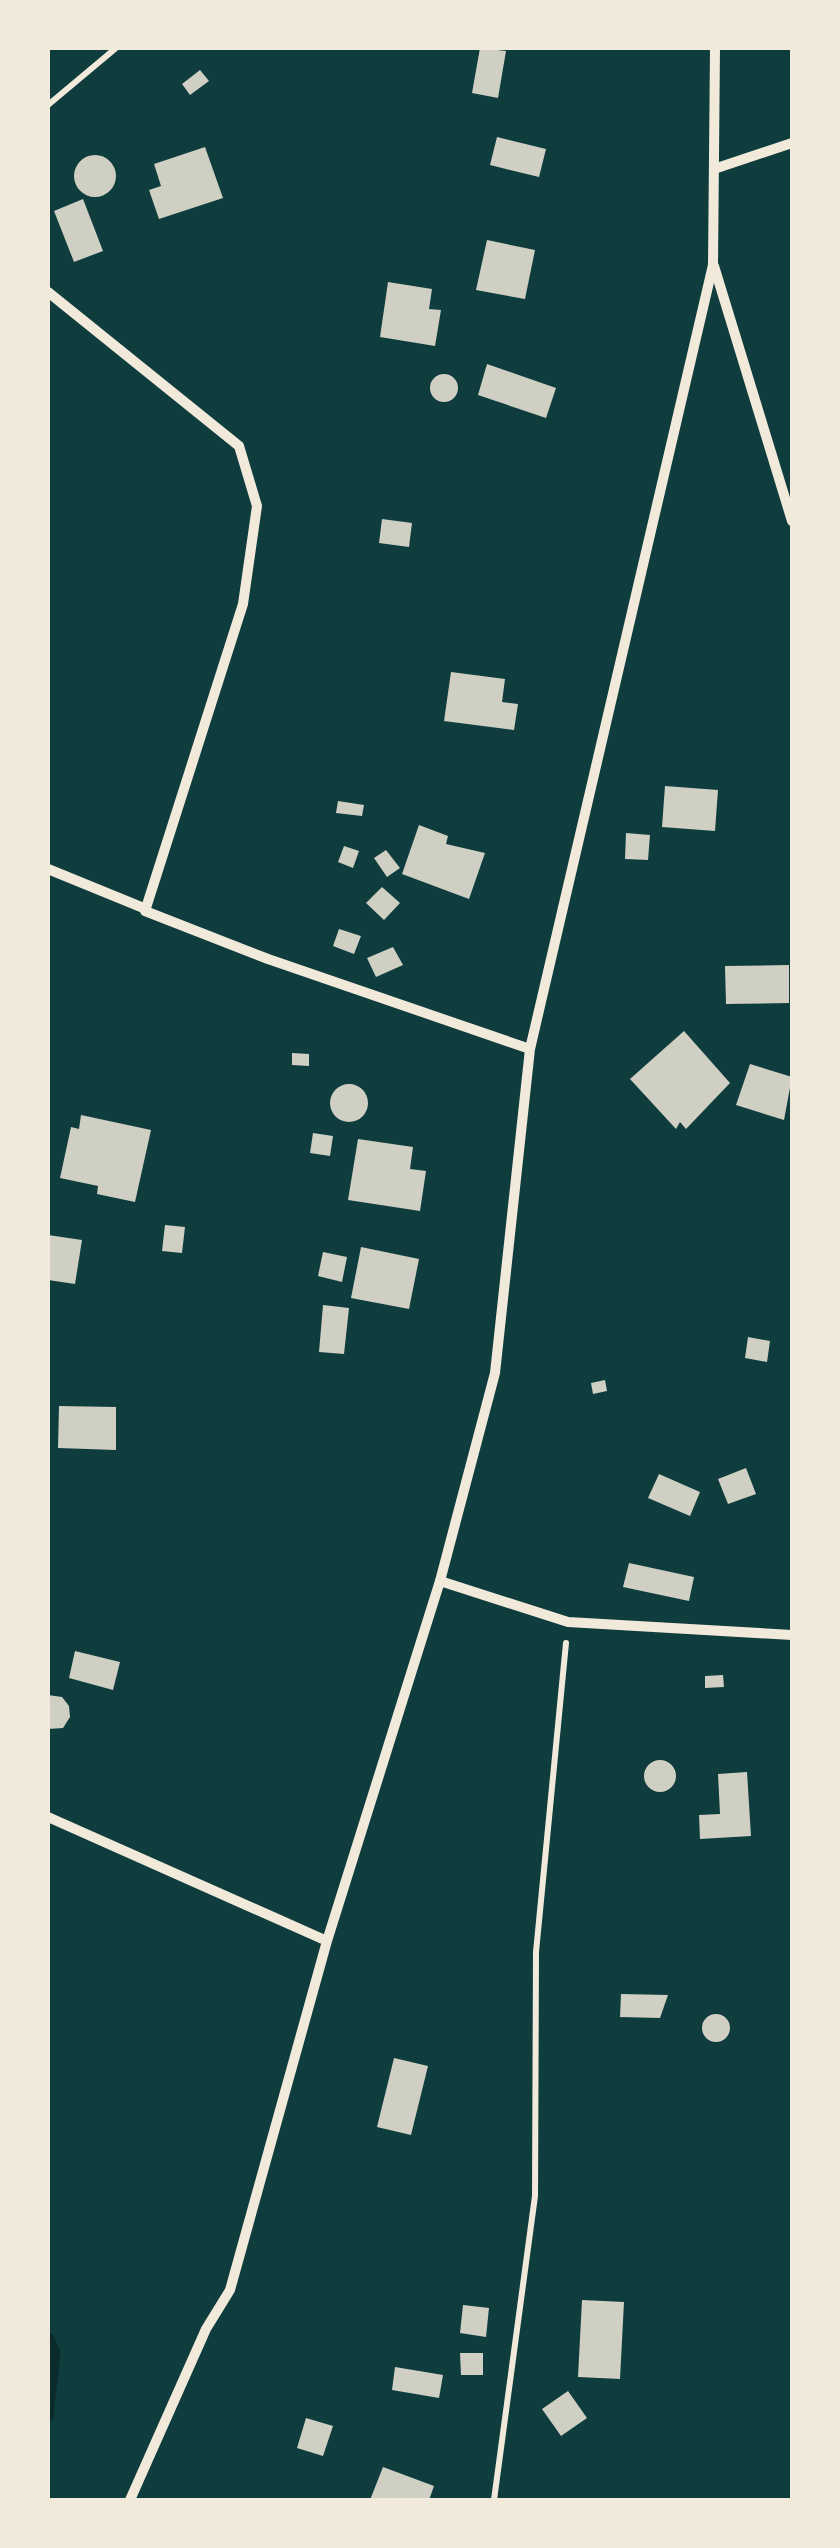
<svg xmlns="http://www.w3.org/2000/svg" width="840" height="2548" font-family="'Libre Baskerville',serif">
<rect width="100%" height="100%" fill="#0f3d3e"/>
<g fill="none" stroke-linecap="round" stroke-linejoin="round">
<path stroke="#0a2a2b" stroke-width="11" d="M48 2338 55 2352 48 2417"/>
</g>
<path fill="#cfcfc3" d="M480 48 506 51 498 98 472 93Z
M200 70 209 81 190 95 182 84Z
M497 137 546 149 539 177 490 165Z
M205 147 223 198 159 219 149 190 161 186 154 164Z
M74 176a21 21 0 1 1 42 0a21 21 0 1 1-42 0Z
M83 199 103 251 74 262 54 211Z
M487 240 535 250 525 299 476 290Z
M388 282 432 289 429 309 441 310 435 346 380 337Z
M487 364 556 388 546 418 478 395Z
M430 388a14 14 0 1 1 28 0a14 14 0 1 1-28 0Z
M382 519 412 523 409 547 379 543Z
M451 672 505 679 502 702 518 704 514 730 444 721Z
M665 786 718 790 715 831 662 827Z
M338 801 364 805 362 816 336 813Z
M419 825 448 836 446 844 485 853 469 899 402 874Z
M626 833 650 835 648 860 625 859Z
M344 846 359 851 353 868 338 862Z
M386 850 400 868 387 877 374 858Z
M382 887 400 903 384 920 366 903Z
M339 929 361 936 354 954 333 946Z
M393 947 403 965 376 977 367 958Z
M789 965V1003L726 1004 725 966Z
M684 1031 730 1083 686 1129 680 1122 676 1129 630 1079Z
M292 1053 309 1054V1066L292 1065Z
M750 1064 792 1077 784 1120 736 1105Z
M330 1103a19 19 0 1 1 38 0a19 19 0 1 1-38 0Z
M81 1115 151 1130 135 1202 97 1194 98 1186 60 1178 71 1127 79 1129Z
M313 1133 333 1136 330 1156 310 1153Z
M358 1139 413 1147 410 1169 426 1171 420 1211 348 1200Z
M165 1225 185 1227 182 1253 162 1251Z
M48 1235 82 1240 75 1284 48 1280Z
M361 1247 419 1259 409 1309 351 1298Z
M323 1252 347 1257 342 1282 318 1276Z
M323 1305 349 1308 344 1354 319 1352Z
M748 1337 770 1341 767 1362 745 1358Z
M605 1380 607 1391 593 1394 591 1383Z
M59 1406 116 1407V1450L58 1448Z
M746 1468 756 1494 728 1504 718 1479Z
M659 1474 700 1492 690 1516 648 1498Z
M629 1563 694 1577 689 1601 623 1587Z
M75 1651 120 1662 113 1690 69 1678Z
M723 1675 724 1687 705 1688V1676Z
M48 1695 62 1697 69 1706 70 1717 63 1728 48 1729Z
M644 1776a16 16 0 1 1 32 0a16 16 0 1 1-32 0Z
M747 1772 751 1836 700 1839 699 1815 720 1814 718 1774Z
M621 1994 668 1995 660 2018 620 2017Z
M702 2028a14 14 0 1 1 28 0a14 14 0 1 1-28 0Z
M394 2058 428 2066 411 2135 377 2127Z
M582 2300 624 2302 620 2379 578 2377Z
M463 2305 489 2308 486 2337 460 2333Z
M460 2353H483V2375H461Z
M395 2367 443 2375 439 2398 392 2390Z
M568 2391 587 2418 561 2436 542 2409Z
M306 2418 333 2426 323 2456 297 2448Z
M383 2467 434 2486 429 2500H370Z"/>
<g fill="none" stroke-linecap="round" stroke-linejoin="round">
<path stroke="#f1e9da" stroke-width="6" d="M48 105 116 48
M494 2500 535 2196 536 1952 566 1643"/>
<path stroke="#f1e9da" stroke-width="10" d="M717 168 792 143
M714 266 792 521
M48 292 239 446 257 506 243 604 145 911 268 959 530 1049
M48 869 146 909
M440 1581 568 1622 792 1635
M48 1817 327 1941
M130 2500 206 2329 230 2290 327 1941 440 1581 495 1373 530 1049 713 265 715 48"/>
</g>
<rect width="840" height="2548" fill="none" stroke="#f1e9da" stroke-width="100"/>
</svg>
